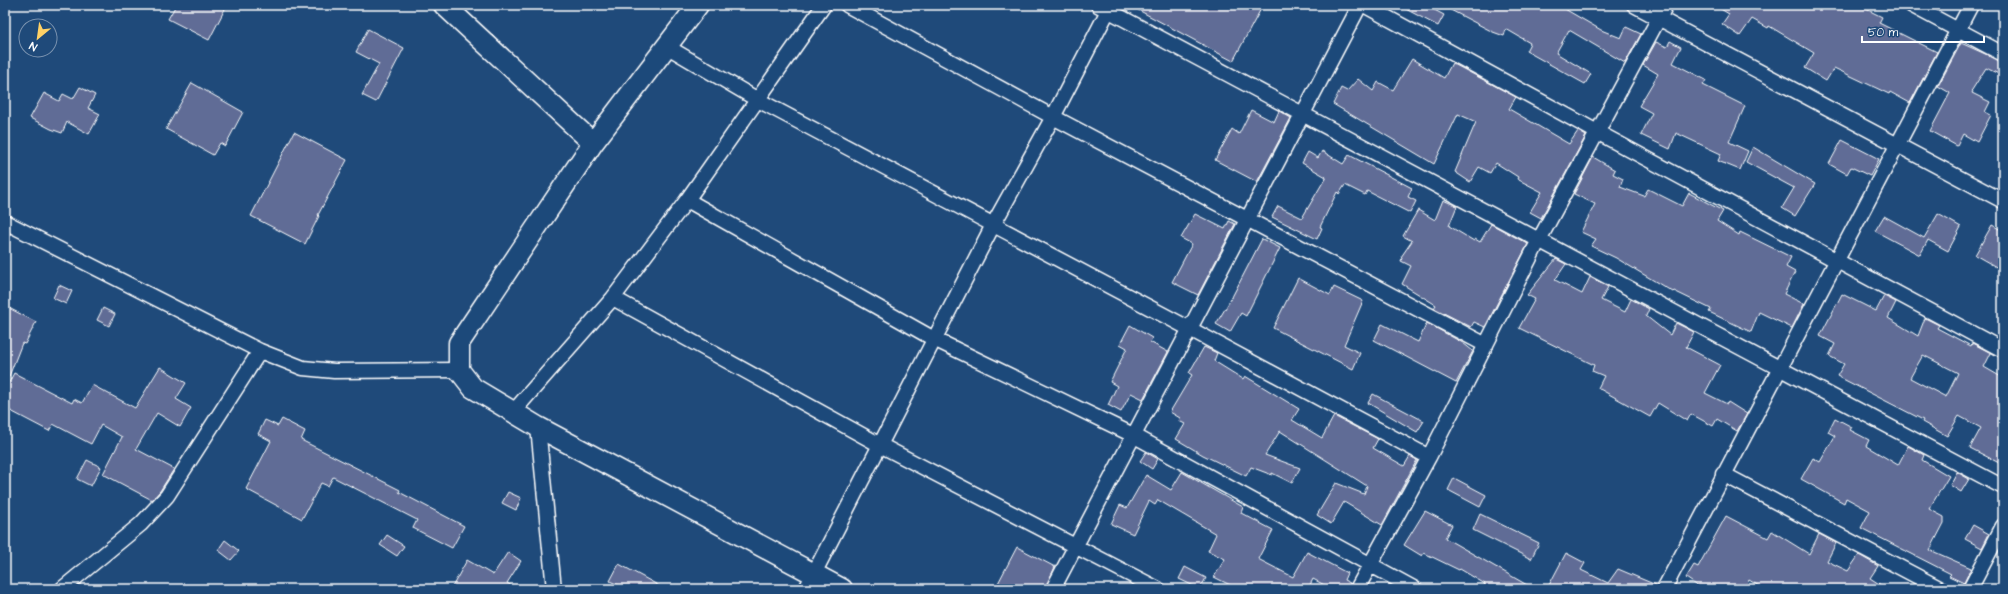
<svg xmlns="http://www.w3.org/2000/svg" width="2008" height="594" font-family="'Architects Daughter',sans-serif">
<rect width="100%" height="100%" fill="#1f4a7a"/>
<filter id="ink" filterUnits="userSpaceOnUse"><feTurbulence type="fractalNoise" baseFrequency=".025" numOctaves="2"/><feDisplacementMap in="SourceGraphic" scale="8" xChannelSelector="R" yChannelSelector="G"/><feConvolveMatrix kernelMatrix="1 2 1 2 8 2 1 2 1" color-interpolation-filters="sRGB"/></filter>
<g filter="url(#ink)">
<path fill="#606c96" stroke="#fff" fill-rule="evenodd" d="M176 5H227L209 40 168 19Z
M1129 5H1263L1233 61Z
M1398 5H1425L1444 15 1438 26Z
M1441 5H1558L1601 30 1621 38 1626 27 1641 34 1625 63 1569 30 1556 53 1591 74 1585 84 1526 51 1530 43 1506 29 1504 36 1493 32Z
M1714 5H1858L1882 17 1879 23 1937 52 1910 103 1890 92 1889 94 1834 68 1826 81 1805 68 1814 53 1769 26 1768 28 1752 19 1740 36 1722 24 1729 14Z
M368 29 404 48 376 102 362 95 379 64 356 52Z
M1670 41 1681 47 1673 63 1706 80 1703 85 1745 106 1729 142 1748 151 1740 170 1718 161 1721 154 1676 133 1670 149 1641 135 1652 113 1639 106 1658 74 1643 65 1656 42 1667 47Z
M1961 43 2003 62V76L1986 68 1972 90 1973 91 1972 93 1990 102 1985 112 1991 115 1977 142 1963 134 1957 146 1930 131 1950 93 1938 86Z
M1412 59 1444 78 1452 63 1516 97 1509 109 1569 144 1578 131 1586 136 1541 218 1530 212 1542 192 1517 179 1518 177 1496 163 1490 173 1479 167 1470 182 1455 172 1476 122 1458 114 1434 164 1333 104 1341 88 1347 91 1358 79 1373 91 1378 82 1393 90Z
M192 83 243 112 225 146 220 143 213 155 166 129Z
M80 87 95 95 88 108 100 114 89 134 67 122 62 133 51 129 30 118 44 93 59 101 63 94 73 99Z
M1251 110 1274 122 1279 111 1291 118 1257 182 1215 160 1232 129 1239 134Z
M294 132 347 160 318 215 319 216 305 244 251 216Z
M1842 140 1879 159 1870 176 1851 167 1847 174 1829 164Z
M1753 147 1815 184 1795 216 1782 208 1794 188 1746 162Z
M1322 151 1343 164 1349 155 1412 188 1408 197 1416 201 1410 213 1367 191 1365 195 1345 185 1339 194 1337 192 1320 227 1322 228 1317 239 1272 217 1278 206 1302 218 1326 177 1302 163 1308 152 1318 158Z
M1593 157 1615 170 1613 174 1623 179 1620 187 1644 196 1648 189 1682 206 1689 193 1723 211 1717 221 1739 235 1740 232 1791 257 1786 267 1795 272 1784 294 1804 304 1792 328 1759 312 1751 332 1709 312 1711 309 1674 291 1673 292 1616 258 1591 246 1596 239 1581 232 1595 204 1574 194Z
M1443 200 1457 206 1449 226 1474 241 1475 239 1480 242 1491 224 1528 244 1485 327 1474 322 1471 327 1434 308 1436 305 1402 284 1411 266 1401 261 1402 258 1401 257 1412 241 1403 236 1418 210 1435 220Z
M1195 214 1225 229 1229 221 1235 224 1198 295 1172 282 1192 244 1181 238Z
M1938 214 1961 227 1948 251 1928 240 1920 255 1875 231 1884 216 1924 238Z
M1992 225 2003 231V260L1998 268 1975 255Z
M1262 239 1280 248 1246 316 1241 313 1230 332 1216 324 1231 299Z
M1556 259 1566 264 1555 280 1582 294 1590 277 1608 287 1601 300 1625 312 1631 299 1649 309 1646 316 1670 335 1676 323 1694 332 1686 347 1720 365 1705 393 1727 404 1728 402 1747 414 1737 431 1717 419 1713 426 1691 414 1687 421 1658 403 1650 417 1598 388 1604 376 1592 371 1594 365 1519 328 1535 299 1527 295Z
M1298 278 1330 295 1334 287 1363 301 1344 345 1360 353 1353 369 1273 328Z
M59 285 72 291 66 304 53 298Z
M1842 294 1876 311 1884 296 1896 302 1888 318 1918 336 1925 318 1939 325 1937 328 1971 346 1972 343 1991 353 1984 367 2003 378V465L1970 448 1981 428 1959 416 1947 436 1922 422 1923 420 1837 376 1844 364 1829 356 1835 344 1820 336ZM1923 355 1958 373 1946 397 1910 378Z
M5 306 36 322 25 344 22 343 6 384Z
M103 308 115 314 109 326 97 320Z
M1427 323 1463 343 1473 351 1456 383 1374 340 1382 324 1418 342Z
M1130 325 1152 338 1150 342 1168 352 1143 399 1131 393 1121 412 1108 405 1117 386 1110 382 1127 348 1120 344Z
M1204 347 1217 353 1214 361 1243 379 1245 376 1299 409 1292 420 1322 438 1334 416 1378 439 1373 448 1404 466 1410 456 1417 460 1382 525 1344 502 1331 524 1317 515 1336 483 1364 494 1367 486 1280 431 1265 455 1300 468 1292 483 1272 473V475L1251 467 1246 476 1203 455 1176 439 1185 424 1179 421 1180 418 1170 412 1192 375 1189 373Z
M160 367 186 383 176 399 191 408 180 427 157 413 136 449 174 469 160 491 152 500 103 474 122 437 101 425 91 444 53 424 49 431 5 408V390L14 373 72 403 74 399 82 403 92 385 135 408Z
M1373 394 1424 421 1417 432 1368 403Z
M1835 418 1852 427 1850 430 1869 440 1866 446 1898 465 1908 446 1924 455 1922 460 1949 476 1929 509 1944 517V523L1930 550 1971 568 1964 583 1949 576 1951 574 1861 528 1870 511 1846 498 1844 503 1801 479 1813 458 1820 462 1835 436 1828 432Z
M282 419 305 431 301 440 400 490 399 492 464 526 452 548 413 528 417 520 333 477 328 486 321 483 302 519 246 489 271 441 258 434 265 420 278 426Z
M1146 452 1158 459 1152 469 1140 461Z
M87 460 101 467 91 486 77 479Z
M1182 472 1243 507 1241 513 1273 530 1258 559 1293 577 1307 552 1347 573 1344 580 1350 583 1349 589H1332L1313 579 1309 587 1312 589H1238L1214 577 1225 559 1208 551 1216 534 1158 500 1155 505 1149 501 1133 534 1111 524 1120 505 1127 508 1146 475 1171 490Z
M1957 472 1969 479 1961 492 1950 485Z
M1454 478 1486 495 1480 507 1448 490Z
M508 492 521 498 516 510 502 503Z
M1425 511 1452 525 1445 538 1534 589H1482L1485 584 1460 569 1459 570 1424 553 1422 556 1404 545Z
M1480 514 1539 543 1531 559 1473 530Z
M1726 516 1768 538 1772 531 1809 554 1819 534 1836 543 1827 561 1848 571 1859 555 1878 566 1870 578 1887 589H1764L1749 580 1744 589H1702L1686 578 1694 565 1698 567Z
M1973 525 1989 534 1982 548 1965 539Z
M387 535 404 546 397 556 380 545Z
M225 540 239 551 231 560 218 550Z
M1017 547 1055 567 1045 589H995Z
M508 552 521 561 507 583 517 589H451L467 560 493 575Z
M1566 553 1585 563 1581 570 1608 583 1618 569 1656 585V589H1547Z
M619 564 665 589H626L610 581Z
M1185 567 1206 578 1200 589 1179 579Z"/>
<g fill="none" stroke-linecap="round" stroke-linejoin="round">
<g stroke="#fff" stroke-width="17">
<path id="street" d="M847 5 1053 117 1486 345
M1098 5C1400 166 1701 327 2003 487
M1364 5 1597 132 2003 350
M1634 5 2003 201
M1911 5 2003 54
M666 46 758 100 1190 329 1429 457
M687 200 934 339 1133 435 1415 589
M5 222 260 351 303 368 334 371 459 370
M613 298 880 445 1158 589
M513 412 613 298 687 200 824 5
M538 427 554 589
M1723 474 1941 589
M62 589 141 524 167 496 260 351
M806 589 993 225 1053 117 1111 5
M1053 589 1360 5
M1357 589 1429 457 1539 240 1666 5
M1664 589 1971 5
M1970 589 2003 526"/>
</g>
<g stroke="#fff" stroke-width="23">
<path id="secondary" d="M444 5 593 143
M698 5 593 143 459 343V370L473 388 538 427 842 589"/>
</g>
<use href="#street" stroke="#1f4a7a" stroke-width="14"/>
<use href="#secondary" stroke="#1f4a7a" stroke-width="20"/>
</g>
</g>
<rect width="2008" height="594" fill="none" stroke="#1f4a7a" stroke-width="20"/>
<rect x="10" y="10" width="1988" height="574" fill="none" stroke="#fff" stroke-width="1.5" filter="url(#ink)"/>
<g transform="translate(38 38) rotate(209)"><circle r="19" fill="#1f4a7a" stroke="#7992af"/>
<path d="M0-3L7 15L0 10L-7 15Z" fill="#ffd166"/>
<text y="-6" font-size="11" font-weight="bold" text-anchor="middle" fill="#ffffff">N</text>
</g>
<path d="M1862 36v6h122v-6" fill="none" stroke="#ffffff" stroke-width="2"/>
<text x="1868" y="36" font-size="12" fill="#ffffff" stroke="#1f4a7a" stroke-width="3" paint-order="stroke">50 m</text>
</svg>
